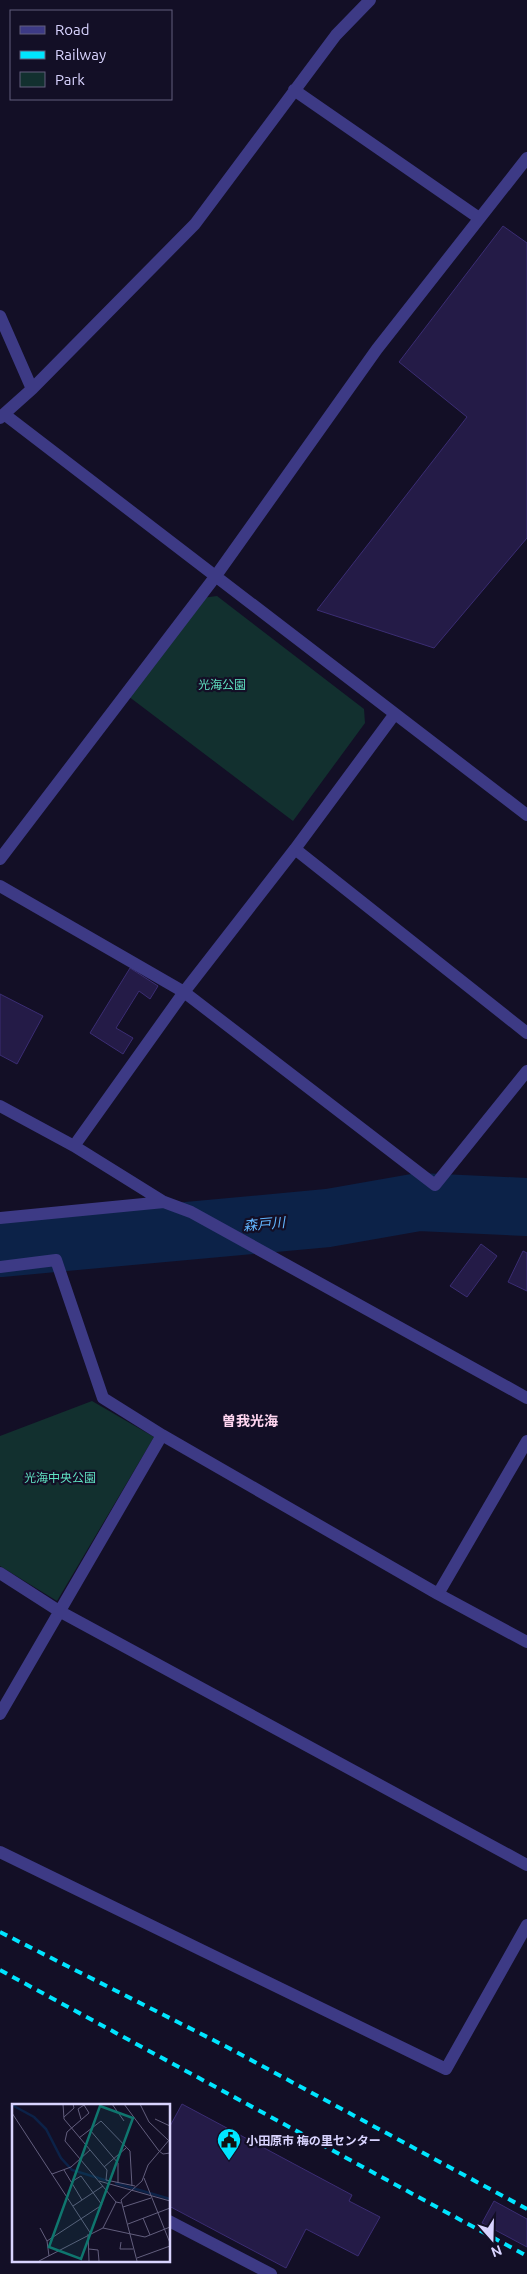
<svg xmlns="http://www.w3.org/2000/svg" width="527" height="2274" font-family="Ubuntu,'Noto Sans JP',sans-serif">
<rect width="100%" height="100%" fill="#130f26"/>
<path fill="#12302f" d="M217 596 364 709 365 723 293 821 128 696 202 598Z
M92 1401 154 1437 57 1601 0 1566V1436Z"/>
<g fill="none" stroke-linecap="round" stroke-linejoin="round">
<path stroke="#0c2248" stroke-width="58" d="M0 1248 328 1218 419 1202 527 1207"/>
</g>
<path fill="#241b47" stroke="#3b2d73" d="M503 226 527 243V538L434 648 317 610 467 417 399 362Z
M130 968 158 986 150 999 139 991 116 1028 133 1038 123 1054 90 1033Z
M0 994 43 1016 17 1064 0 1055Z
M481 1244 497 1256 467 1297 450 1286Z
M523 1251 527 1253V1291L508 1282Z
M182 2104 352 2195 349 2201 380 2217 358 2256 306 2229 286 2268 169 2206V2128Z
M494 2201 527 2219V2247L482 2223Z"/>
<g fill="none" stroke-linecap="round" stroke-linejoin="round">
<path stroke="#3d3a85" stroke-width="12" d="M294 90 479 218
M0 316 32 389
M4 414 32 389 195 224 336 35 370 0
M0 418 4 414 527 815
M295 849 527 1033
M0 859 215 577 377 349 527 158
M0 886 184 992 435 1185 527 1071
M0 1106 74 1146 164 1202 191 1212 527 1398
M74 1146 184 992 295 849 394 715
M0 1218 164 1202
M0 1267 56 1260 103 1398 162 1435 438 1594 527 1642
M0 1573 59 1611 527 1865
M438 1594 527 1441
M0 1714 162 1435
M0 1852 446 2069 527 1925
M169 2221 271 2274"/>
<path stroke="#00e5ff" stroke-width="4" stroke-dasharray="8 6" stroke-linecap="butt" d="M0 1932 227 2047 527 2209
M0 1970 527 2256"/>
</g>
<defs>
<g id="civic-pin" transform="scale(1.25)"><path d="M0 17L-7.5 6A9.5 9.5 0 1 1 7.5 6Z" fill="#00e5ff" stroke="#130f26"/><path d="M-.6-6.5H3V-4.5H.6V-3L4-1V1h2V6H-6V1h2V-1L-.6-3ZM-1.2 2.5V6h2.4V2.5Z" fill="#111"/></g>
</defs>
<g fill-rule="evenodd">
<use href="#civic-pin" x="229" y="2140"/>
</g>
<g text-anchor="middle" dominant-baseline="central" stroke-width="4.5" stroke-linejoin="round" paint-order="stroke">
<g font-size="12" fill="#5fe0c0" stroke="#130f26">
<text x="222" y="684">光海公園</text>
<text x="60" y="1477">光海中央公園</text>
</g>
<g font-size="12" font-weight="bold" fill="#d9d4ff" stroke="#130f26" text-anchor="start">
<text x="246" y="2140">小田原市 梅の里センター</text>
</g>
<g font-size="14" font-style="italic" fill="#62b6ff" stroke="#130f26">
<text transform="translate(264 1224) rotate(-5)">森戸川</text>
</g>
<g font-size="14" font-weight="bold" fill="#ffd6f0" stroke="#130f26">
<text x="250" y="1421">曽我光海</text>
</g>
</g>
<g transform="translate(12 2104)">
<rect width="158" height="158" fill="#130f26"/>
<path fill="none" stroke="#0c2248" stroke-width="2.5" d="M0 1 22 13 34 25 49 54 60 66 96 77M103 79 158 95"/>
<path fill="none" stroke="#625e7d" stroke-width="1" d="M51 0 52 15 95 66 94 76 123 82M100 0 112 17M112 0 147 47 151 50 158 49M128 0 137 18 156 36M0 9 79 130 91 124 133 133 158 123M52 13 62 4 61 0M69 15 66 5 72 1 77 9 55 28 53 37 104 98 109 99M143 15 158 22M78 26 106 59V79M67 34 89 17 118 47 120 82M92 63 114 44M52 66 70 96M40 70 59 63 78 46M132 74 158 139M87 77 158 97M61 102 91 82M111 103 139 94M131 114 138 131M116 120 158 104M28 124 35 137 90 101 69 72 59 78M91 124 104 98M76 130 77 157M35 137 37 152M109 138 108 145H121M77 145 86 146 87 157M125 154 158 142M27 157 79 130M125 157 109 96 130 77 136 61 158 35"/>
<path fill="#0f766e" fill-opacity="0.15" stroke="#0f766e" stroke-width="2.5" d="M88 2 121 14 69 155 37 143Z"/>
<rect width="158" height="158" fill="none" stroke="#d9d4ff" stroke-width="2.5"/>
</g>
<rect x="10" y="10" width="162" height="90" fill="#130f26" stroke="#625e7d"/>
<rect x="20" y="26" width="25" height="8" fill="#3d3a85" stroke="#625e7d"/>
<text x="55" y="35" font-size="15" fill="#d9d4ff">Road</text>
<rect x="20" y="51" width="25" height="8" fill="#00e5ff" stroke="#625e7d"/>
<text x="55" y="60" font-size="15" fill="#d9d4ff">Railway</text>
<rect x="20" y="72" width="25" height="15" fill="#12302f" stroke="#625e7d"/>
<text x="55" y="85" font-size="15" fill="#d9d4ff">Park</text>
<g transform="translate(492 2239) rotate(160)" stroke="#130f26" stroke-width="4" paint-order="stroke">
<path d="M0-4L9 19L0 12L-9 19Z" fill="#d9d4ff"/>
<text y="-8" font-size="14" font-weight="bold" text-anchor="middle" fill="#d9d4ff">N</text>
</g>
</svg>
